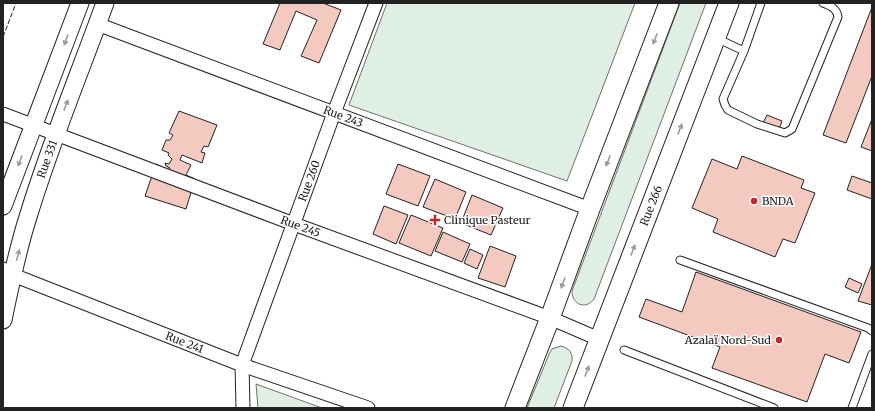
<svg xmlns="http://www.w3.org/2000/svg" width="875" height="411" font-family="Merriweather,serif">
<rect width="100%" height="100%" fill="#fff"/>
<path fill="#e0efe3" stroke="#6f6f6f" d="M387 3H635L567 181 349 105Z
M680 3H706L594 299C586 310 572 305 572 291Z
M561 346C569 348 573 353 572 361L554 408H527L550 352 552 349Z
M256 384 322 408H258Z"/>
<path fill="#f3c9c0" stroke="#222" d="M280 3H323L341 10 319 63 301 56 317 20 296 11 280 50 263 44Z
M872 7V76L846 143 823 135Z
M179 111 217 125 208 147 204 146 201 152 205 153 202 163 182 155 180 160 191 165 186 175 195 179 186 209 145 196 156 164 162 167V171H168L170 168 166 166 165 163 169 164 172 159 168 155 169 153 162 150 166 140H170L173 135 169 133Z
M767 115 782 121 779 129 763 123Z
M872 119V151L861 147Z
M742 156 804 180 801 188 815 193 795 243 783 239 775 257 713 232 718 219 692 208 712 159 737 169Z
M398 164 430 176 418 206 386 194Z
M852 176 872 183V199L847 190Z
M435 179 466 192 455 219 423 207Z
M472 195 503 208 491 235 461 223Z
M384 206 408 215 396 244 373 234Z
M411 215 443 228 431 256 399 243Z
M443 232 470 244 462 262 435 251Z
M490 246 516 256 505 287 478 278Z
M470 249 483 255 477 269 464 263Z
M872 264V305L858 301Z
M696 272 861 332 849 363 825 354 807 402 712 368 720 347 639 317 646 299 682 312Z
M849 278 862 284 858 293 845 287Z"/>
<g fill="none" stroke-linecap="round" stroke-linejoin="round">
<g stroke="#222" stroke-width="9">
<path id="service" d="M761 3 744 51 723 99 725 105 728 110 757 124 785 133 792 129 838 17C837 8 830 6 823 3
M716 38 744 51
M680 260 868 328 872 331
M624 350 774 408
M852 408 872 354"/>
</g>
<g stroke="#222" stroke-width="15">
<g id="minor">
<path id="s1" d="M97 24 590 209"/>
<path id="s2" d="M3 114 294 224 550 318 599 339"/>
<path id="s3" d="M3 269 13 275 242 365 368 408"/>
<path id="s4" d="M243 408 242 365 334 113 376 3"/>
</g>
</g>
<g stroke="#222" stroke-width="19">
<g id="tertiary">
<path d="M3 206 80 3"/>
<path id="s5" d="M3 320C10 286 17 251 28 217 50 144 79 75 105 3"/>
</g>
</g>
<g stroke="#222" stroke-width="21">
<g id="secondary">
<path d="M515 408 550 318 590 209 669 3"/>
<path id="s6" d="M573 408 729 3"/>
</g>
</g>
<use href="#service" stroke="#fff" stroke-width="7"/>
<use href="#minor" stroke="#fff" stroke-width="13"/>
<use href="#tertiary" stroke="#fff" stroke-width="17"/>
<use href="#secondary" stroke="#fff" stroke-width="19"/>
<path stroke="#222" stroke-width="1" stroke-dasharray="5 2" stroke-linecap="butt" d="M3 37 16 3"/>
</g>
<defs><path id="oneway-solid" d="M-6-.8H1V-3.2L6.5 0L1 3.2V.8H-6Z"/></defs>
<g fill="#9c9c9c">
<use href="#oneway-solid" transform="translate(655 39) rotate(111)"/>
<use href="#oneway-solid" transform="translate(66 40) rotate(110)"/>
<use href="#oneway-solid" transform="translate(66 105) rotate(-69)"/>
<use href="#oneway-solid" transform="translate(680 129) rotate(-69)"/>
<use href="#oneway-solid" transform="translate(20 161) rotate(111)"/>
<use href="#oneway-solid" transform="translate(608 161) rotate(111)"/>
<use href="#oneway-solid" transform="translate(633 250) rotate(-69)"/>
<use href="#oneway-solid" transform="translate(18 255) rotate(-75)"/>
<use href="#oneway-solid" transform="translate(563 283) rotate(110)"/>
<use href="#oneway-solid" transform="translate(587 371) rotate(-70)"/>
</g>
<g fill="#c62828" stroke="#fff" stroke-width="1.5">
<circle cx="754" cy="201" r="4"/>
<path d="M433 214h4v4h4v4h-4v4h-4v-4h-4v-4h4z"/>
<circle cx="779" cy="340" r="4"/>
</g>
<g text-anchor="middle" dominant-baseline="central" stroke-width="3" stroke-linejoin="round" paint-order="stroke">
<g font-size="11" fill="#222" stroke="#fff">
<text stroke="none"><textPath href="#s1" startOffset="263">Rue 243</textPath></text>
<text stroke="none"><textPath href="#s5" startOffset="167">Rue 331</textPath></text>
<text stroke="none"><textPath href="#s4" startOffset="239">Rue 260</textPath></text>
<text stroke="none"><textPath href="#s6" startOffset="217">Rue 266</textPath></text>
<text stroke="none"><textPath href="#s2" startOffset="318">Rue 245</textPath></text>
<text stroke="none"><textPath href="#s3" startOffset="196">Rue 241</textPath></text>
</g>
<g font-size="11" fill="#222" stroke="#fff" text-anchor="start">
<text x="762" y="201">BNDA</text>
<text x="444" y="220">Clinique Pasteur</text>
<text x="771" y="340" text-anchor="end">Azalaï Nord-Sud</text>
</g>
</g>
<rect width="875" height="411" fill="none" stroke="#222222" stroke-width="8"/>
</svg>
